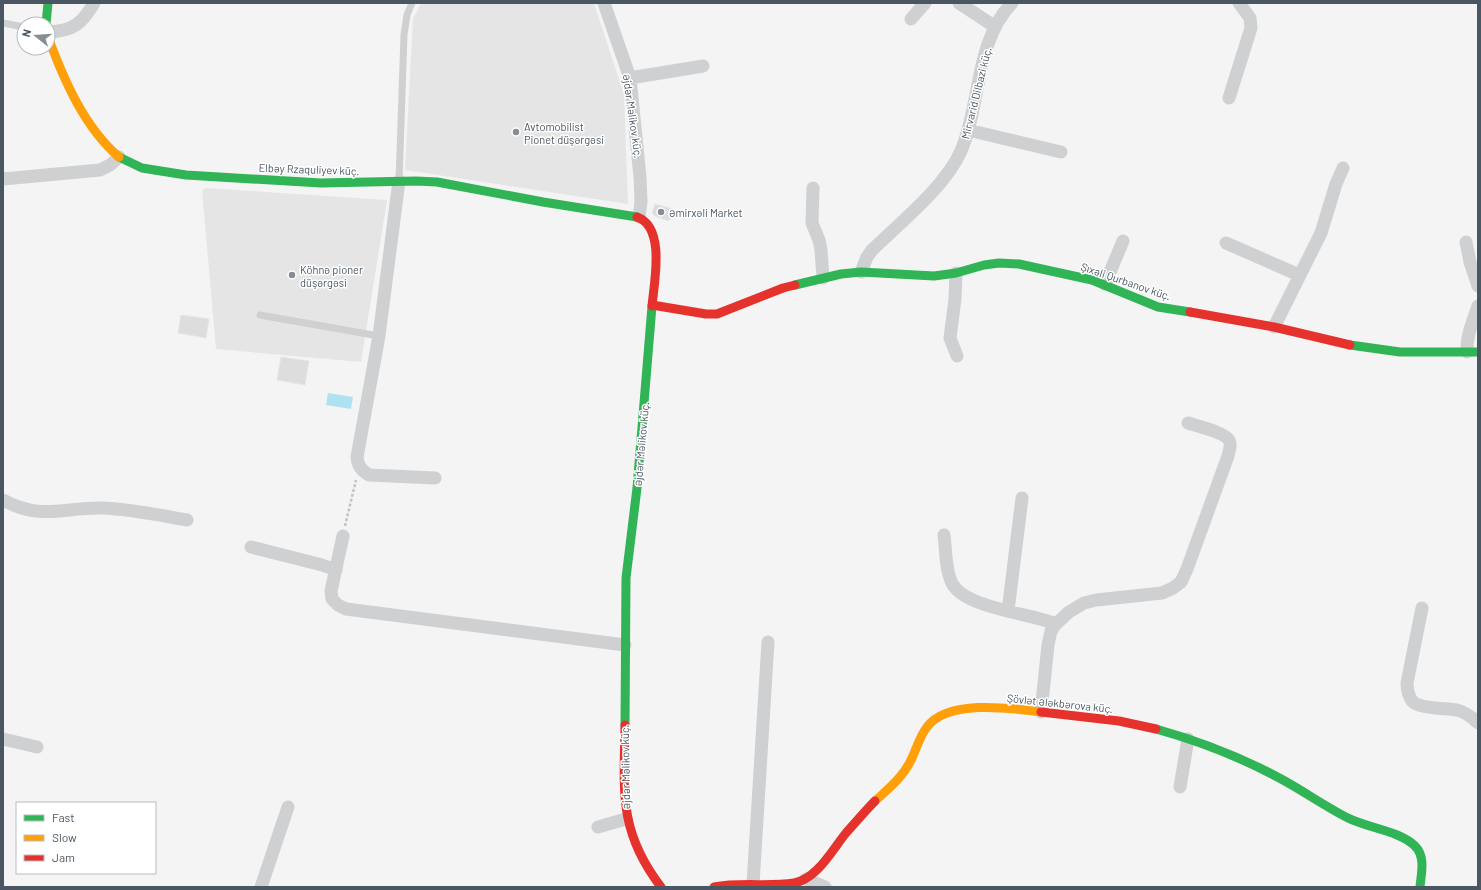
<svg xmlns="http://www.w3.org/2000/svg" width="1481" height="890" font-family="Barlow,sans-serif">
<rect width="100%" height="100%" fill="#f4f4f4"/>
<path fill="#e6e5e6" d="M421 3H594L624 95 628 204 405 170 413 19Z
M207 188 387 200 361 362 216 349 202 190Z"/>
<path fill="#aee2f0" d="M328 393 353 397 351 409 326 405Z"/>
<path fill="#ddddde" stroke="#e5e6e7" d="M655 204 673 209 669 221 655 216 652 213Z
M181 315 209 319 206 338 178 333Z
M281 357 309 361 305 385 277 380Z"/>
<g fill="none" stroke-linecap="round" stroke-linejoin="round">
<path stroke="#bcc7c4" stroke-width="2.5" stroke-dasharray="3 2" stroke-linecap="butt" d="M345 526 356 480"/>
<path stroke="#ced0d2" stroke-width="7" d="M3 23 24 27
M399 181 404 35 407 15 412 3
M260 315 379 336"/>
<path stroke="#ced0d2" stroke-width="13" d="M604 3 630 78 640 177 641 202 639 217
M959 3 994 26
M911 19 925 3
M48 32C73 31 82 24 94 3
M630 78 703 66
M1229 98 1251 28 1250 18 1239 3
M968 130 1061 152
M3 179 100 170 110 165 119 157
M399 181 379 336 357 457C358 466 361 470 369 475L435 478
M813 188 812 223 819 240 821 250 823 278
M1466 242 1470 262 1478 286
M1226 243 1299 275
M861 272 867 257 872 250C901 222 945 187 961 151 981 104 975 41 1012 3
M956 273 955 299 950 338 957 356
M1105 284 1123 241
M1274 327 1321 233 1336 184 1343 168
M1467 352C1466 336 1473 321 1478 306
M3 500C41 521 64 507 102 508 130 509 159 515 187 520
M944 535C946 550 945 567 951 581 961 608 1030 613 1056 624
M343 536 331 591 332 599 338 605 346 609 625 645
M251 547 322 565 336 570
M1422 608 1407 683C1407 689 1408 695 1412 701 1419 709 1446 708 1457 710 1465 712 1472 717 1478 723
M1008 611 1022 498
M1041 712 1048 645 1051 631 1056 624 1069 612 1084 603 1096 600 1162 593 1173 588 1181 582 1187 569 1228 456C1229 451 1232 445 1229 440 1224 432 1197 426 1188 423
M3 739 37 747
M1180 787 1188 739
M598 827 626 819
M806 879 825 887
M753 884 768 642
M261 887 288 807"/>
<path stroke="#30b455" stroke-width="9" d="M46 24 48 3
M119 157 142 168 186 175 321 183 416 181 437 182 543 202 637 217
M795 285 841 274 861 272 934 276 956 273 984 265 999 263 1019 264 1092 280 1158 307 1190 312
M1350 345 1400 352H1478
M625 725 626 578 637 488 652 306
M1156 729C1199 741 1243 758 1283 780 1305 792 1326 807 1348 818 1368 828 1400 831 1415 846 1426 857 1421 874 1420 887"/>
<path stroke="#ff9f0a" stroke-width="9" d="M48 37C64 80 84 127 119 157
M875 801C888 789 902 778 910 762 916 751 919 737 927 727 948 699 1010 708 1041 712"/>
<path stroke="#e5322d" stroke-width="9" d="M637 217C666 227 654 283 652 306
M652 305 706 314H717L783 288 795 285
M1190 312 1274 327 1350 345
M1041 712 1119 721 1156 729
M625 725C624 791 618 831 661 887
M714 887C740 882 768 887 794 883 817 879 832 850 846 833 856 822 865 811 875 801"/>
</g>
<g fill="#868d94" stroke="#fff" stroke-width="1.5">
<circle cx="516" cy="132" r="4"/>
<circle cx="661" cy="212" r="4"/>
<circle cx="292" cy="275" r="4"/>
</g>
<g text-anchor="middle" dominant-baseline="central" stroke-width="3" stroke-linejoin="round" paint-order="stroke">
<g font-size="11" fill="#4a5661" stroke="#fff">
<text transform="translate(976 93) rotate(-76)">Mirvarid Dilbazi küç.</text>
<text transform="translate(633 116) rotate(82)">Əjdər Məlikov küç.</text>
<text transform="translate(309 169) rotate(2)">Elbəy Rzaquliyev küç.</text>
<text transform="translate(1126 281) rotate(19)">Şıxəli Qurbanov küç.</text>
<text transform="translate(641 444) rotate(-85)">Əjdər Məlikov küç.</text>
<text transform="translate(1060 703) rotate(6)">Şövlət Ələkbərova küç.</text>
<text transform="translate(625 767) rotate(-91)">Əjdər Məlikov küç.</text>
</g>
<g font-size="11" fill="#4a5661" stroke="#fff" text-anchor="start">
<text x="524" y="126">Avtomobilist<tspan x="524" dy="13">Pionet düşərgəsi</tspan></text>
<text x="669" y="212">Əmirxəli Market</text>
<text x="300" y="269">Köhnə pioner<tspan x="300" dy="13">düşərgəsi</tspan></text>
</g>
</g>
<rect width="1481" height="890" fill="none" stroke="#4a5661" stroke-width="8"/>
<rect x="16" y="802" width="140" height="72" fill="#ffffff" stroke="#b7bbc0"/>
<rect x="24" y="815" width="20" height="6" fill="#30b455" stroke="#b7bbc0"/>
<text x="52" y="822" font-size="12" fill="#4a5661">Fast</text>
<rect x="24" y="835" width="20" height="6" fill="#ff9f0a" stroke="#b7bbc0"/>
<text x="52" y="842" font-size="12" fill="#4a5661">Slow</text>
<rect x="24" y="855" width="20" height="6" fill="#e5322d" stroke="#b7bbc0"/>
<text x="52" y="862" font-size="12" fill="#4a5661">Jam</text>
<g transform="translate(36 36) rotate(287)"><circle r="19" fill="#ffffff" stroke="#b7bbc0"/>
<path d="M0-3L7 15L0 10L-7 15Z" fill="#868d94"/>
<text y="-6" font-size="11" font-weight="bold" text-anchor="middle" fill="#4a5661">N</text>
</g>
</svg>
